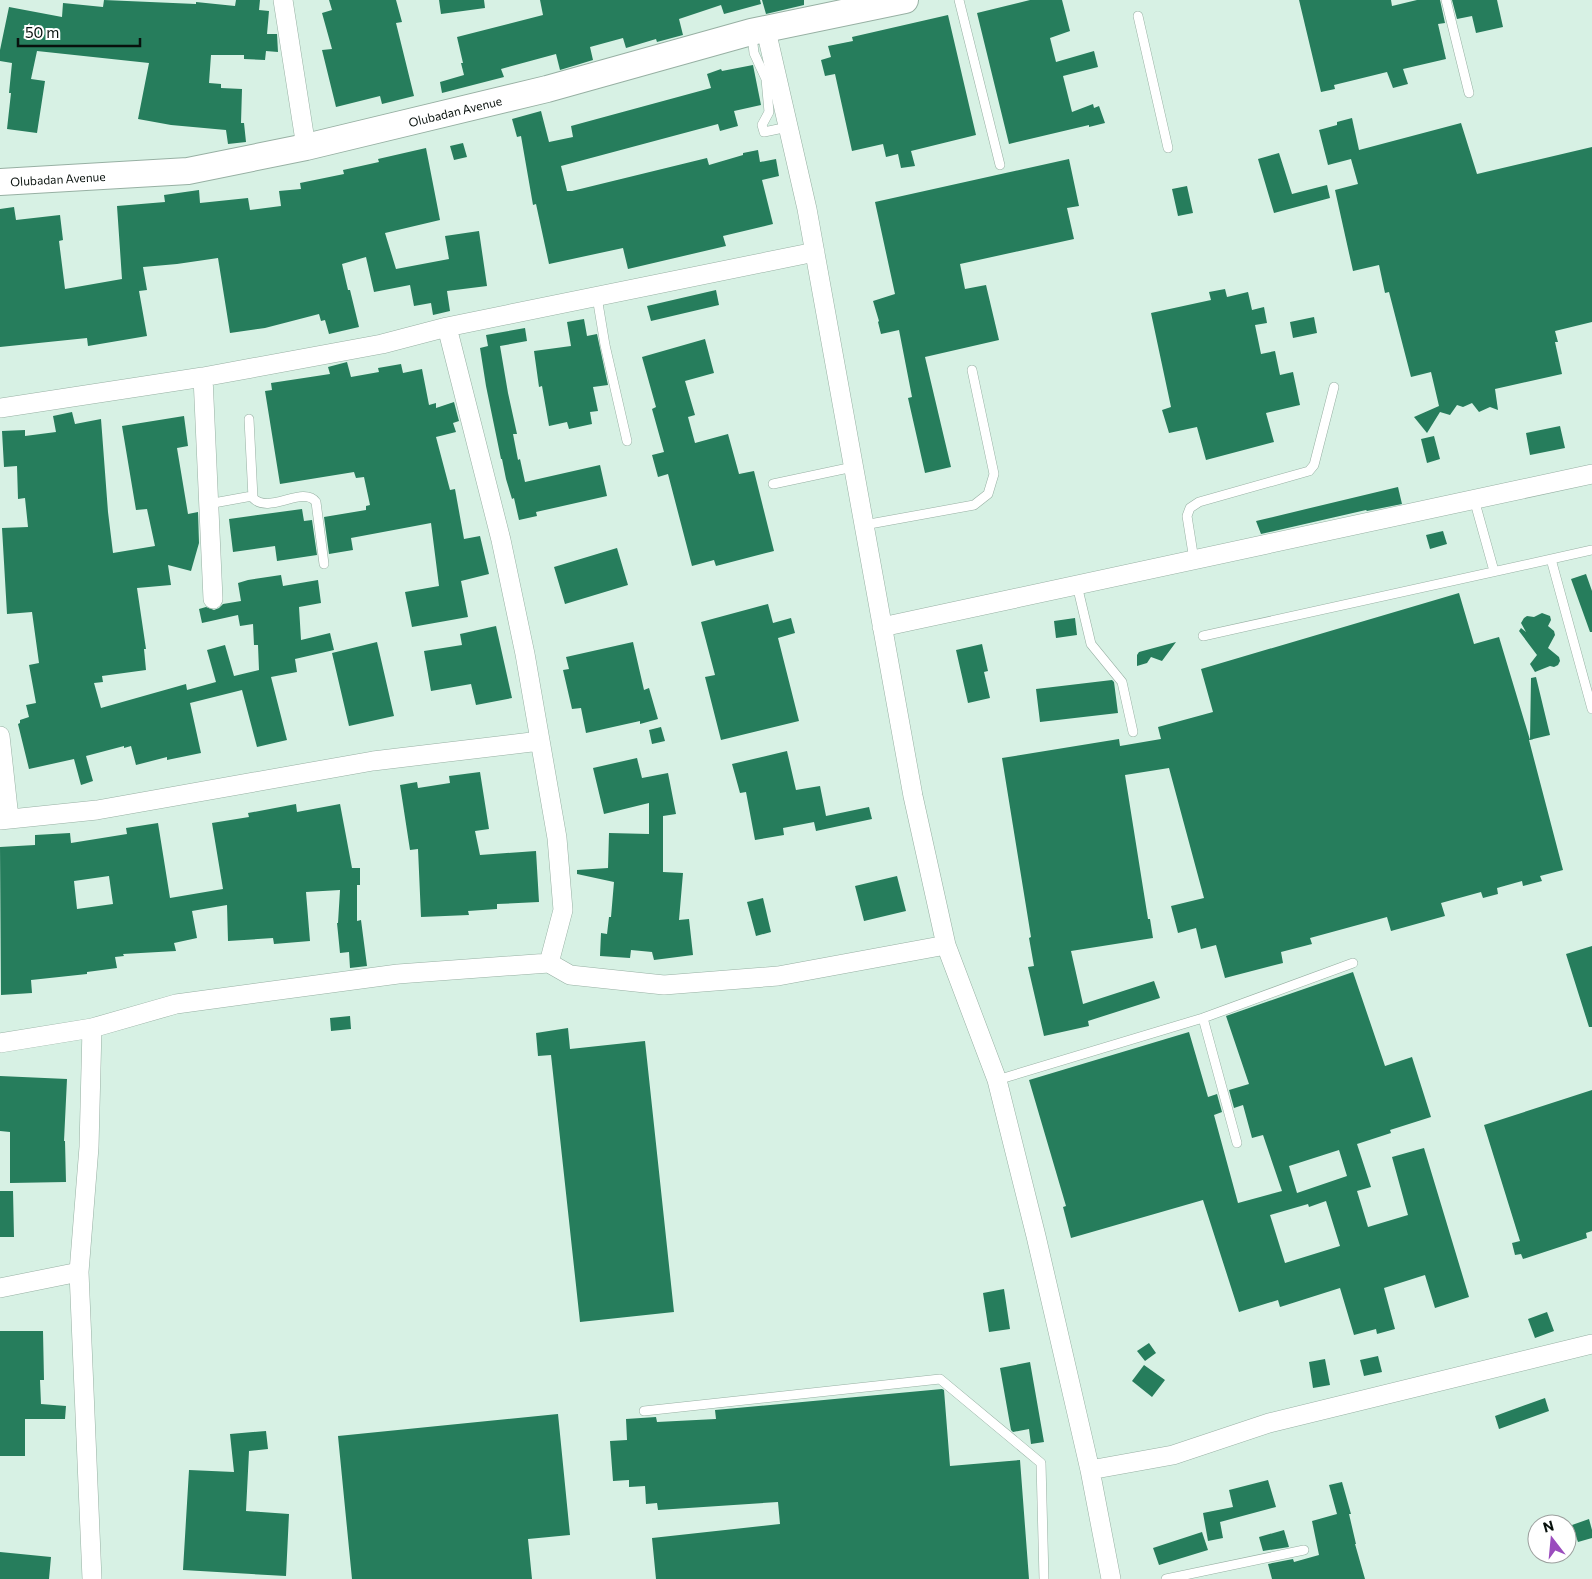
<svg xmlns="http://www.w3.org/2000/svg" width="1592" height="1579" font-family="Commissioner,sans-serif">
<rect width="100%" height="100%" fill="#d7f1e4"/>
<path fill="#267d5c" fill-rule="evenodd" d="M104 0 196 4V2L235 6 236 0H260L259 10 269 11 267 34H277L278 52 266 51 265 60 244 59V55H211L209 83 221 84V88L242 89 241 123H244L246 142 228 144 226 130 171 125 138 119 149 63 37 51 31 79 45 81 37 133 7 129 11 93H9L12 63 0 61V50L9 7 62 17 63 3 103 7Z
M329 0H396L402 22 396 23 414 96 382 104 380 96 336 107 322 50 332 49 322 13 332 10Z
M439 0H484L485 8 441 14Z
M540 0H760L761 4 724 14 721 5 679 19 683 35 657 42 656 39 626 48 623 38 590 47 593 60 560 70 556 54 501 69 504 77 442 93 440 82 464 75 461 63H463L457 37 543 15Z
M762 0H804V5L766 14Z
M1030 0H1062L1070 31 1050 38 1056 62 1094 51 1098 67 1063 76 1072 112 1093 104 1094 108 1099 106 1105 123 1089 127V125L1009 144 977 13Z
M1299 0H1391L1392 6 1417 0H1440L1445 23 1438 24 1446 59 1403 69 1408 84 1393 88 1387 72 1334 85 1335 89 1321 92Z
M1452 0H1497L1503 27 1476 33 1472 16 1457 19Z
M948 15 976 135 911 151 915 166 901 168 898 154 886 157 883 144 852 151 835 74 825 76 821 60 831 57 828 46 853 41 852 37Z
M753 65 761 105 734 111 738 126 720 131 718 124 561 166 567 191H572L707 158 709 165 743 155V153L758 150 760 162 776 159 779 176 762 180 773 224 723 236 726 246 628 269 623 248 549 264 536 204 533 205 521 136 517 137 512 119 541 111 549 142 573 137 571 126 711 88 707 74 721 69 722 71Z
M1352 118 1359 150 1461 123 1477 174 1592 147V322L1555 331 1558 342H1555L1562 374 1495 389 1498 410 1490 407 1479 412 1472 403 1463 407 1457 405 1450 415 1440 412 1427 433 1414 417 1439 406 1431 372 1411 377 1389 292 1385 293 1379 265 1353 271 1335 190 1358 184 1351 159 1328 165 1319 130 1337 125V122Z
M463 143 467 157 454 160 450 146Z
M426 148 440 220 385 233 396 269 449 259 445 236 479 231 487 286 447 291 450 311 433 315 431 303 414 306 410 285 374 292 366 257 342 264 348 290H350L359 327 329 334 325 320 321 321 319 314 265 328 230 333 218 258 177 264 143 267 147 290 139 291 147 336 88 346 87 338 0 347V209L14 207 16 220 60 215 63 240 59 241 65 289 122 279 117 206 165 202 164 195 199 190 200 203 248 198 250 210 281 206 279 191 301 189 300 183 344 174 343 170 379 162 378 159Z
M1279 153 1292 194 1327 185 1330 198 1274 213 1258 159Z
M1069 159 1079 206 1067 208 1074 239 960 264 965 289 986 285 999 340 925 357 951 467 925 473 908 398 912 397 899 330 881 334 878 322 879 321 873 301 895 294 875 202Z
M1187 186 1193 213 1178 216 1172 189Z
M1225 289 1227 297 1248 292 1252 310 1264 307 1267 323 1255 325 1261 354 1275 351 1280 375 1293 372 1300 405 1266 413 1274 442 1206 460 1197 427 1169 433 1162 410 1171 407 1151 313 1211 300 1209 292Z
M716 290 719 305 651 321 647 306Z
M1314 317 1317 333 1293 338 1290 322Z
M584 319 587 336 597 334 608 385 593 387 598 411 590 412 592 424 569 429 567 422 549 426 542 386 539 387 534 351 571 346 567 322Z
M525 328 527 341 500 346 508 393 517 434H513L518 460 520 459 525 482 600 465 607 496 536 512 537 516 519 520 514 498 512 499 506 479 502 459H501L486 386 480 348 488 346 486 335Z
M705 339 714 373 685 381 695 415 688 417 695 443 728 434 739 474 754 471 774 551 716 566 714 560 692 566 668 474 658 477 652 455 664 452 652 409 656 407 642 357Z
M347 362 351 377 379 372 378 368 401 364 403 373 422 369 429 405 436 403V408L454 402 459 421 453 423 456 432 436 437 450 490 455 489 464 539 480 536 489 574 461 581 468 617 412 627 405 592 439 586 431 523 351 538 353 550 329 554 324 517 366 510V506L370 505 364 477 356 478 354 472 280 484 265 391 272 390 271 383 330 374 328 367Z
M72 412 75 424 101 419 108 512 113 553 155 546 147 509 136 510 122 426 184 416 188 446 177 448 188 514 198 512 199 543 191 571 168 565 171 585 137 588 146 649H144L146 670 102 676 103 682 94 683 101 708 179 686 186 684 187 690 216 682 207 650 225 645 234 676 259 670 258 645H254L253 624 240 626 238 615 202 623 199 609 206 607 214 610 219 608 223 604 241 601 238 583 248 580 281 575 283 586 318 580 321 603 299 607 301 640 330 633 334 650 295 659 297 672 271 677 287 740 257 747 242 690 190 703 201 753 167 760V757L136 765 131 746 124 748V746L86 756 93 781 81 785 74 759 29 769 18 724 20 723V720L29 717 26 705 36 703 29 665 39 663 32 612 7 614 2 528 28 527 25 498 18 499 17 466 4 467 2 431 25 430V436L56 432 53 416Z
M1560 426 1565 448 1530 455 1526 433Z
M1434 436 1440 459 1427 463 1421 439Z
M1398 487 1402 504 1367 511 1366 510 1261 534 1256 521Z
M302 509 304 521 312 520 317 555 277 561 275 546 233 552 229 519Z
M1443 531 1447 544 1430 549 1426 535Z
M617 548 628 585 565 604 554 567Z
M1586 574 1592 591V632H1590L1571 579Z
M1459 593 1474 644 1499 637 1530 740 1531 678 1536 677 1550 735 1529 740 1563 870 1540 876 1542 881 1523 886 1522 881 1497 888 1498 894 1483 898 1481 892 1441 903 1445 916 1391 931 1387 917 1310 938 1312 944 1281 952 1283 963 1225 978 1216 945 1201 949 1196 928 1178 933 1171 906 1204 898 1169 768 1125 775 1148 919H1150L1153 938 1071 951 1083 1004 1154 981 1160 998 1088 1021 1089 1026 1044 1036 1028 967 1034 966 1029 938 1031 937 1002 758 1119 739 1120 746 1161 739 1158 727 1213 712 1201 669Z
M768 604 773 623 791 618 795 633 778 638 799 721 721 740 705 677 715 675 701 622Z
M1542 613 1550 616 1551 620 1548 626 1554 631 1555 635 1548 648 1559 657 1560 661 1558 665 1554 667 1550 666 1535 672 1530 664 1537 655 1519 631 1521 628 1526 632 1521 623 1524 618 1527 616 1534 617Z
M1075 618 1077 635 1056 638 1054 621Z
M496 626 512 698 476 705 471 684 431 691 424 651 462 645 460 634Z
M377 642 394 716 349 726 332 653Z
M633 642 644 690 649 688 658 719 640 724V721L586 733 581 708 572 709 563 670 569 669 566 657Z
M1176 642 1162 661 1151 657 1147 663 1137 666V655L1139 652Z
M982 644 988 671 984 672 990 698 968 703 956 650Z
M1112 680 1114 682 1118 713 1040 722 1036 689Z
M661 727 665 741 652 744 649 730Z
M787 751 796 790 820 786 826 816 869 807 872 819 816 831 814 822 783 828 784 835 755 840 746 792 740 793 732 764Z
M637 758 642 778 668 773 676 814 663 816V872L683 873 679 920 689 919 693 955 654 960 652 952 631 950 630 958 600 956 601 933 607 934 609 917H611L614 882 577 874V870L608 868 609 833 649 834V803L604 814 593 768Z
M480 772 489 829 475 831 480 855 536 851 539 902 497 904V909L468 911 469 915 421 917 418 849 410 850 400 785 417 782 418 788 450 783 449 776Z
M296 804 297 812 340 804 352 868H360V885H357V921L361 920 367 966 350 968 349 952 340 953 337 923H338L340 890 306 892 310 941 274 944 273 938 228 941 227 905 192 911 197 938 174 943 176 951 123 954 124 956 115 957 117 968 87 972V974L31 980 32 993 1 995 0 847 35 845V835L70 833 71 843 127 834 126 828 158 823 170 898 223 889 212 823 249 817 248 813ZM109 876 113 904 77 909 74 881Z
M897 876 906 911 864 921 855 886Z
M763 898 771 932 756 936 747 902Z
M1592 946V1027H1589L1566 954Z
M1353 972 1385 1066 1412 1057 1431 1117 1390 1130 1391 1133 1357 1144 1371 1187 1357 1191 1368 1227 1408 1215 1392 1157 1424 1148 1469 1297 1435 1308 1425 1275 1384 1288 1395 1329 1377 1334 1376 1329 1354 1335 1340 1288 1280 1307 1278 1300 1239 1312 1203 1200 1071 1238 1063 1207 1066 1206 1029 1080 1189 1032 1208 1097 1217 1094 1222 1112 1214 1115 1238 1203 1282 1191 1263 1135 1252 1138 1243 1105 1234 1108 1229 1090 1249 1084 1226 1016ZM1339 1150 1347 1176 1297 1193 1289 1166ZM1326 1201 1340 1246 1285 1263 1270 1215 1308 1204 1309 1207Z
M350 1016 351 1029 331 1031 330 1018Z
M568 1028 570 1049 645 1041 674 1312 580 1322 551 1055 538 1056 536 1033Z
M0 1076 67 1079 64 1141H65L66 1182 10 1183V1132L0 1131Z
M1592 1090V1231L1586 1233 1587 1238 1523 1259 1521 1254 1515 1255 1512 1243 1520 1241 1484 1125Z
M0 1191H13L14 1237H0Z
M1004 1289 1010 1329 989 1332 983 1293Z
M1547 1312 1554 1331 1535 1338 1528 1319Z
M0 1331H43L44 1380H40L41 1404 66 1406 65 1419H25V1456H0Z
M1149 1343 1156 1353 1145 1361 1137 1351Z
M1378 1356 1382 1372 1364 1376 1360 1360Z
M1325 1359 1330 1385 1313 1388 1309 1362Z
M1030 1362 1044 1442 1031 1444 1029 1429 1013 1432 1011 1430 1000 1368Z
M1144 1365 1165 1380 1152 1397 1132 1381Z
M942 1389 944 1390 950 1466 1020 1460 1029 1579H656L652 1538 780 1524 778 1502 658 1510 657 1503 646 1504 645 1486 629 1487V1480L613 1481 610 1441 627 1440 626 1419 656 1417 657 1422 716 1419 715 1410Z
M1545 1398 1549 1411 1499 1429 1495 1416Z
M558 1414 570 1535 528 1539 532 1579H352L338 1436Z
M266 1431 268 1449 249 1451 246 1511 289 1514 286 1576 183 1570 189 1470 234 1472 230 1434Z
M1268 1480 1276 1507 1220 1522 1223 1538 1208 1541 1203 1513 1233 1507 1229 1490Z
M1342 1482 1351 1514H1349L1356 1544H1355L1365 1579H1272L1268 1564 1293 1559 1294 1562 1319 1555 1312 1521 1337 1514 1329 1485Z
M1589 1519 1592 1530V1538L1578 1542 1572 1525Z
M1284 1530 1289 1547 1263 1551 1259 1537Z
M1202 1532 1208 1550 1159 1565 1153 1548Z
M0 1552 51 1557 49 1579H0Z"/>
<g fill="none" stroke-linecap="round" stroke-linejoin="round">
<g stroke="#97b0a3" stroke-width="10">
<path id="lane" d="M959 0 1000 165
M1446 0 1469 93
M1138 16 1168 148
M752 35 754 53 766 79 769 112 762 125 764 132 788 127
M597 297 605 345 627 441
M249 419 253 498C269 515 303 485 316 502L324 564
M773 484 853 467
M1474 499 1494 571
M208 504 252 496
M864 525 974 505 988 494 994 474 972 370
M1551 559 1592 709
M1194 560 1187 516 1190 508 1199 502 1309 471 1314 465 1334 387
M1077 585 1091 644 1122 682 1133 732
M1203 636 1592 550
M1203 1018 1237 1143
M997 1080 1203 1018 1353 963
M644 1411 940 1379 1041 1463 1044 1579
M1166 1579 1304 1550"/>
</g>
<g stroke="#97b0a3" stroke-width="20">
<path id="street" d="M283 0 306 147
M766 30 807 209 913 796 946 945 997 1080 1036 1236 1090 1470 1111 1579
M447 327 501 540 525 654 557 838 563 910 549 963
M203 377 213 599
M0 408 203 377 382 344 447 327 815 252
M882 627 1592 474
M0 736 9 818
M0 820 97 810 373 761 540 741
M0 1043 92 1028
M0 1288 79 1272
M1090 1470 1173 1455 1269 1423 1592 1344
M92 1579 79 1272 89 1147 92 1028 176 1004 398 974 549 963 570 975 664 985 778 976 946 945"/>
</g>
<g stroke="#97b0a3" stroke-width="28">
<g id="secondary">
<path id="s1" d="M0 182 188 171 306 147 547 89 751 32 905 0"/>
</g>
</g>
<use href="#lane" stroke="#fff" stroke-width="9"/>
<use href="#street" stroke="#fff" stroke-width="19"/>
<use href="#secondary" stroke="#fff" stroke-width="26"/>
</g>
<g text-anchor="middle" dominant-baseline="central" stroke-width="4" stroke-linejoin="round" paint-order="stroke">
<g font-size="12" fill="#08110d" stroke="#fff">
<text stroke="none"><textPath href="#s1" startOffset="462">Olubadan Avenue</textPath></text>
<text stroke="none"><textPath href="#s1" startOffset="58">Olubadan Avenue</textPath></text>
</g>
</g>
<g transform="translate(1552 1539) rotate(344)"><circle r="24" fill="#ffffff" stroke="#9ca09e"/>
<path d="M0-4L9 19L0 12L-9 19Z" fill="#9a4cbd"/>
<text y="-8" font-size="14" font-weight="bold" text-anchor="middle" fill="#08110d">N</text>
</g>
<path d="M18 38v8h122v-8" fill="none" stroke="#08110d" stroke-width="2.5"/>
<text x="25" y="38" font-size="15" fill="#08110d" stroke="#ffffff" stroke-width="4" paint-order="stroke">50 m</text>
</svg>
